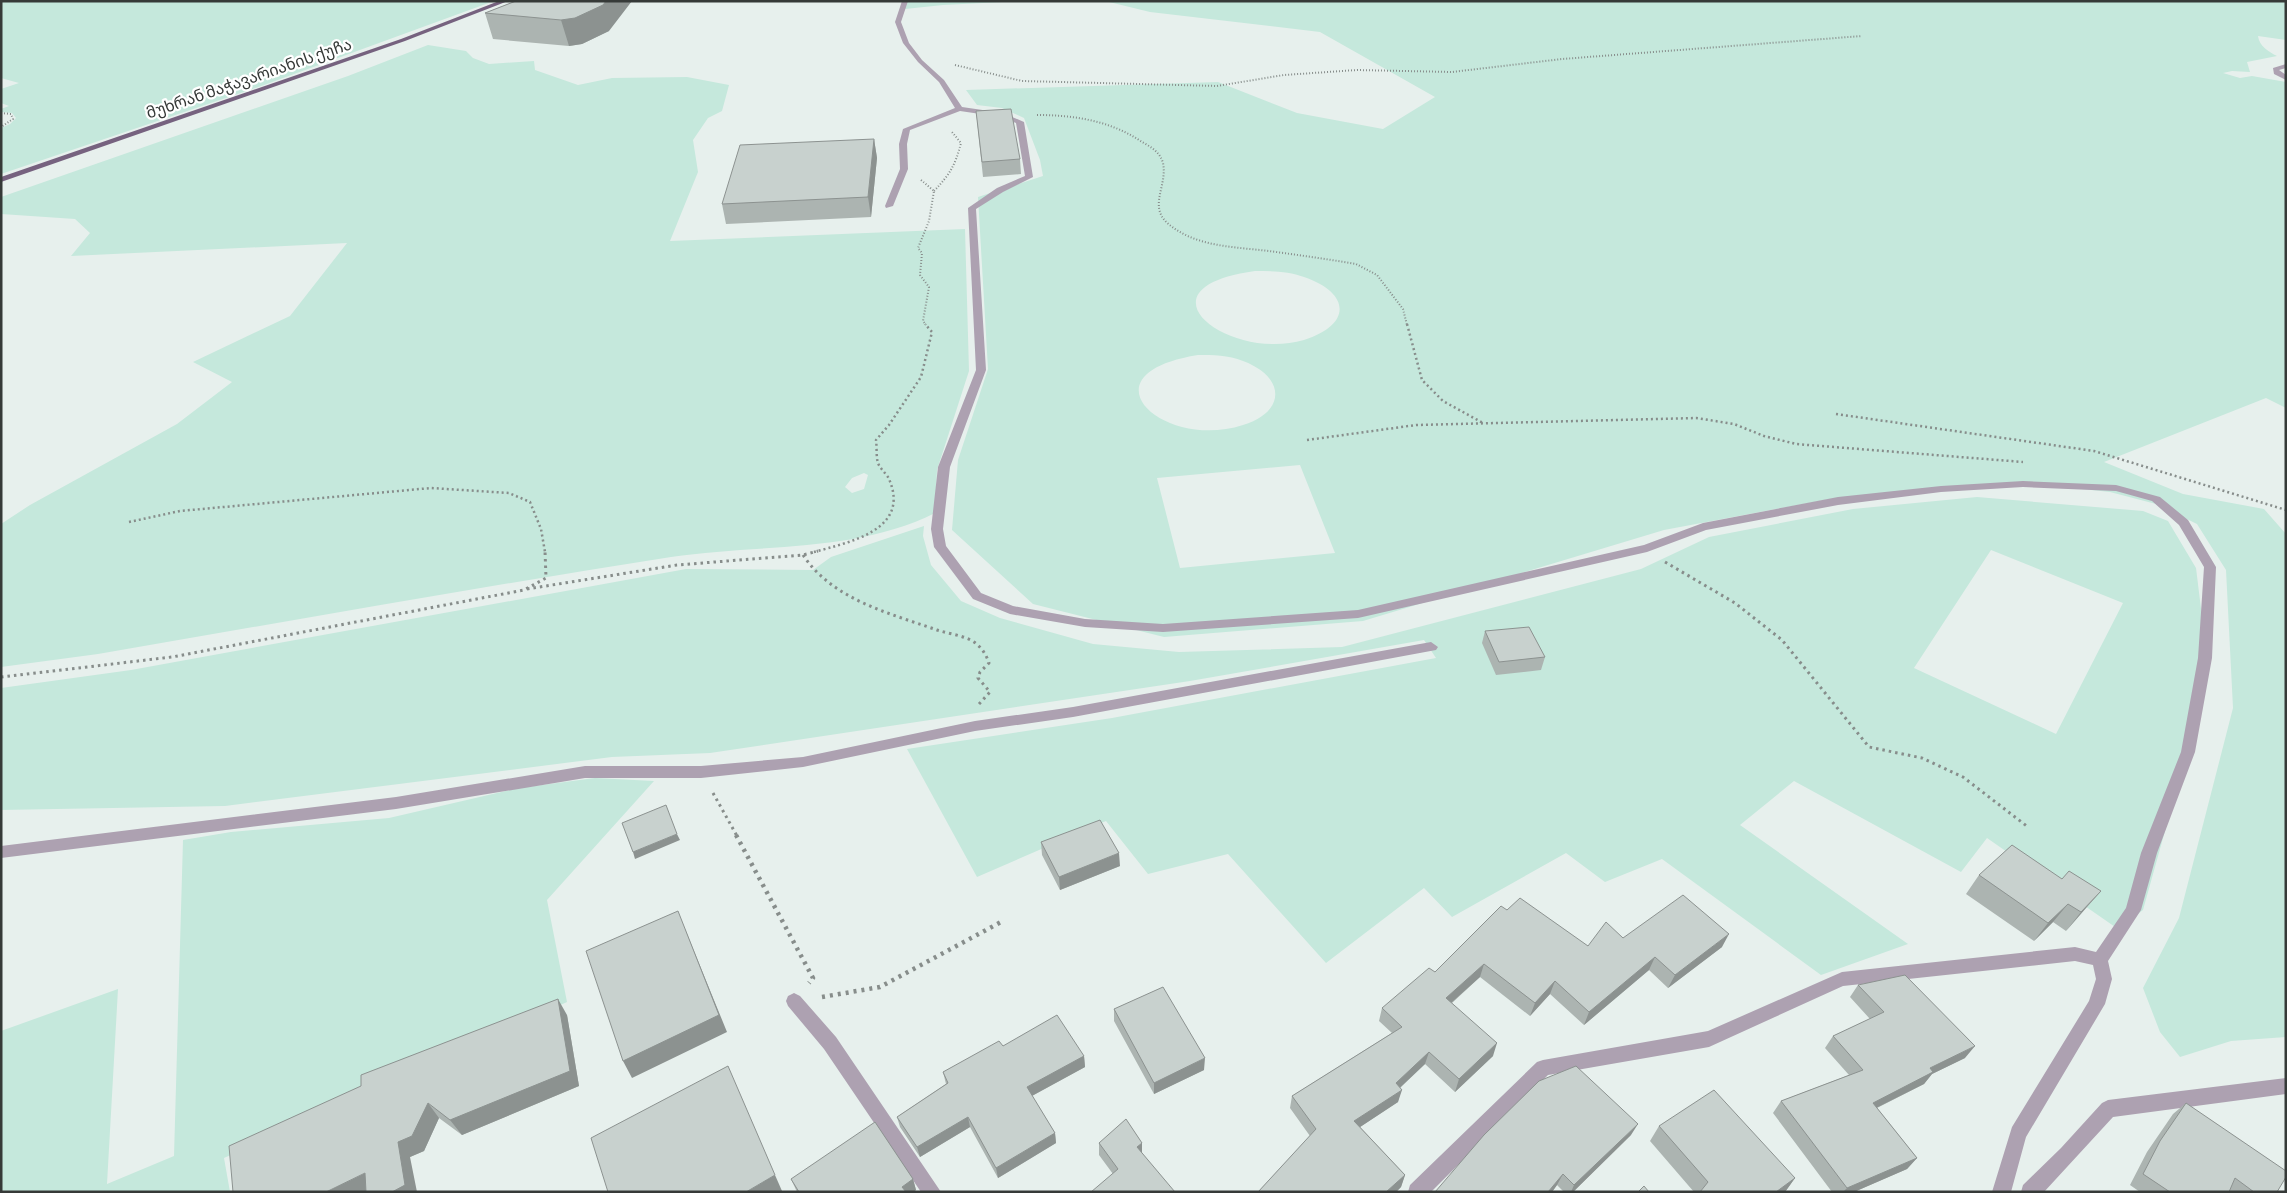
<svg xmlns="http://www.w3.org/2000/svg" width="2287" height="1193" font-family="'Alegreya Sans','Noto Sans Georgian',sans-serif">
<rect width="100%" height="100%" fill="#e7f0ed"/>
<path fill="#c5e8dc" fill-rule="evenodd" d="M1 1H494L264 85 1 174V128L10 124 16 118 12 113 1 112V109L9 106 1 103V89L19 83 1 78Z
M901 1H1022L943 5 905 9Z
M1105 1H2286V40L2258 36C2259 46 2269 52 2277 56L2247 62 2250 72 2232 71 2223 73 2240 78 2252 76 2286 82V408L2266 398 2104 462 2183 494 2264 509 2286 534V1037L2231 1041 2180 1057 2160 1032 2143 988 2179 918 2233 708 2226 570 2197 524 2156 504 2110 492 2016 482 1830 499 1664 530 1363 621 1164 637 1033 604 952 530 958 460 988 369 978 197 1043 176 1040 160 1024 118 1002 108 977 105 966 90 1218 82 1297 113 1383 129 1435 97 1320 32 1150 12ZM1255 271C1272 271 1289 271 1304 277 1351 293 1352 325 1304 340 1229 362 1131 288 1255 271ZM1198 355C1213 355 1228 355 1243 361 1284 376 1288 411 1243 425 1163 451 1079 374 1198 355ZM1300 465 1335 553 1180 568 1157 478Z
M428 45 466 51 473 58 489 64 534 61 535 70 578 85 612 78 687 77 729 85 722 111 708 118 693 140 698 172 670 241 965 229 969 371 937 470 935 513C856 553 757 544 671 557 480 587 289 621 98 654L1 667V524L30 505 177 424 232 382 193 362 290 316 347 243 71 256 90 233 75 219 1 214V197L348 76ZM864 473 868 475 864 489 852 493 845 487 852 478Z
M1977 497 2143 511 2168 521 2196 568 2207 657 2187 752 2143 910 2118 929 1987 838 1961 872 1794 781 1740 825 1908 944 1821 975 1662 859 1605 882 1566 853 1452 917 1424 888 1326 963 1228 854 1148 874 1106 821 977 877 907 749 1112 718 1436 658 1424 640 1190 681 710 753 612 757 225 806 1 810V688L131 670 686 569 813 570 831 557 924 526 923 536 931 565 961 601 1000 618 1093 644 1179 652 1342 647 1641 569 1709 537 1853 509ZM1991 550 2123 603 2056 734 1914 668Z
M595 778 654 781 547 900 567 1002 224 1158 230 1192H1V1031L118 989 107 1184 174 1156 183 840 231 832 389 818 519 788Z"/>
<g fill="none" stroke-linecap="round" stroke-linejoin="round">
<path stroke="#878d8b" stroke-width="2" stroke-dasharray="1 2" stroke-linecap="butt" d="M955 65 1022 81 1217 86 1284 75 1357 70 1452 72 1562 59 1862 36
M1 113 11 114 13 119 1 127
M1037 115C1075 115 1111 121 1142 142 1151 147 1160 152 1163 163 1168 187 1146 208 1171 226 1198 247 1236 247 1269 251 1298 255 1327 259 1356 264L1377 275 1403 309 1407 325
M921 180 934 191 929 221 918 248 922 253 920 275 929 287 923 321 926 325
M934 191C950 174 955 166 961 143L952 132"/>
<path stroke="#878d8b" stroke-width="2.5" stroke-dasharray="2 3" stroke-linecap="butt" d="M1407 324 1422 380 1443 401 1483 423
M1836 414 2094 451 2286 510
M1307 440 1416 425 1696 418 1734 424 1764 436 1796 444 2023 462
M129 522 180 511 431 488 509 493 530 502 541 529 545 552
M814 552C850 542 911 530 889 479 887 474 880 469 878 463 876 457 877 447 876 440L889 425 921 377 932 332 925 324"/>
<path stroke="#878d8b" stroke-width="3" stroke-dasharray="2.5 4" stroke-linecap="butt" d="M803 555C833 600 889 613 937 630 949 634 963 635 974 642 981 647 986 654 989 663L980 672 978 678 990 692 979 704
M1665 562 1735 603 1782 640 1869 747 1922 758 1963 777 2028 827
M527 589 677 565 803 555 818 551
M1 677 172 657 524 590 546 578 545 551
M713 793 737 836"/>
<path stroke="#878d8b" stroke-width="4.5" stroke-dasharray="3 5" stroke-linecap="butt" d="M736 835 813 978 809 983
M822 997 880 987 1001 922"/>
<path fill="#ada1b1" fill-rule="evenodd" d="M902 1H908L901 22 909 43 922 60 944 80 962 107 1003 113 1024 122 1033 177 1003 192 976 209 986 370 950 467 943 529 946 546 981 593 1013 606 1085 619 1163 624 1358 610 1644 545 1703 523 1838 497 1941 486 2023 481 2116 485 2160 497 2188 520 2216 567 2212 658 2195 752 2157 853 2141 910 2108 961 2112 979 2105 1004 2026 1137 2011 1192H1992L2012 1127 2089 1001 2096 979 2093 965 2075 961 1843 986 1709 1047 1548 1075 1431 1192H1408L1410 1185 1537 1062 1543 1060 1708 1031 1842 972 2075 947 2096 952 2126 908 2141 853 2181 752 2198 658 2204 567 2179 525 2152 501 2116 491 2023 487 1941 492 1838 505 1706 530 1647 552 1358 618 1163 632 1085 627 1010 614 973 599 934 547 931 529 938 467 976 370 968 208 997 188 1025 176 1016 123 1001 117 960 111 910 130 907 144 908 169 893 206 886 208 885 206 900 169 899 144 903 129 955 108 939 82 918 62 903 43 895 22Z
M2286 64V68L2279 70 2286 75V80L2274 74 2273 68Z
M1431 642 1438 647 1436 650 1073 717 975 731 803 767 701 778H585L396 809 1 858V846L396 797 585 766H701L803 757 975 721 1073 707Z
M794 993 800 996 836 1037 941 1192H921L824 1049 788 1006 786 1001 788 996Z
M2286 1078V1094L2113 1117 2044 1192H2021L2023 1185 2061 1148 2102 1103 2108 1100Z"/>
<path fill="#76627f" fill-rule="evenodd" d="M499 1H508L405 41 1 182V177L401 39Z"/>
</g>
<path fill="#acb4b1" d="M516 1 609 31 582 44 569 46 493 39 485 13Z
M976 111 1020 159 1021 174 983 177Z
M874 139 877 158 871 217 726 224 722 204Z
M1485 631 1545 657 1541 670 1496 675 1482 643Z
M1041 842 1120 866 1060 890 1042 855Z
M1979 875 2062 879 2101 891 2066 931 2053 922 2034 941 1966 894Z
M1507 910 1588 946 1623 938 1722 947 1668 988 1649 970 1584 1025 1550 994 1530 1016 1480 977 1452 1003 1493 1056 1455 1092 1425 1064 1400 1088 1398 1102 1360 1127 1405 1175 1401 1187 1396 1192H1258L1310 1136 1290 1108 1292 1096 1392 1033 1379 1021 1382 1008 1435 972Z
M1858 985 1965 1058 1932 1074 1924 1084 1877 1108 1917 1158 1907 1169 1854 1192H1832L1773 1113 1781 1101 1849 1075 1825 1048 1833 1036 1870 1019 1850 997Z
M1114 1009 1204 1070 1154 1094 1114 1021Z
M567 1015 579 1086 462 1135 439 1118 424 1151 410 1157 233 1192Z
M1003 1046 1084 1056 1085 1067 1032 1096 1055 1133 1056 1143 998 1178 970 1127 920 1157 900 1127 897 1117 946 1084 943 1072Z
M2186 1103 2277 1192H2140L2130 1185 2147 1152 2173 1114Z
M1659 1126 1795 1178 1785 1192H1694L1650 1141Z
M1631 1135 1573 1192H1564L1557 1185 1552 1192H1435Z
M1099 1143H1142V1153L1113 1174 1099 1155Z
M791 1179H913L916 1190 913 1192H797Z"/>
<path fill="#8c9290" d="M606 1H632L609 31 582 44 569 46 561 20Z
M874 139 877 158 871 217 868 197Z
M677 834 680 840 635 859 633 852Z
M1119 853 1120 866 1060 890 1059 877Z
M2101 891 2085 909 2066 931 2081 912Z
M2068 904 2053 922 2034 941 2048 923Z
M685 929 727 1032 632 1078 623 1061Z
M1729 934 1722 947 1668 988 1675 975Z
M1655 957 1649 970 1584 1025 1589 1012Z
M1484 964 1480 977 1442 1011 1446 998Z
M1555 981 1550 994 1530 1016 1535 1003Z
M558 999 567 1015 579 1086 462 1135 450 1120Z
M1497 1043 1493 1056 1455 1092 1459 1079Z
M1975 1046 1965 1058 1932 1074 1924 1084 1864 1114 1873 1103 1930 1068Z
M1429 1052 1425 1064 1392 1095 1396 1083Z
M1084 1056 1085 1067 1028 1098 1027 1087Z
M1205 1058 1204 1070 1154 1094V1083Z
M1402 1090 1398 1102 1351 1133 1354 1121Z
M428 1103 439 1118 424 1151 410 1157 417 1192H392L398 1142Z
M968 1117 970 1127 920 1157 917 1147Z
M1638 1124 1631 1135 1573 1192H1571L1574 1185Z
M1055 1133 1056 1143 998 1178 996 1168Z
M1142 1143V1154L1137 1147Z
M1917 1158 1907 1169 1854 1192H1843L1847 1188Z
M365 1173 369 1192H326Z
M1563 1174 1557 1185 1552 1192H1548Z
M775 1175 782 1191V1192H746Z
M1405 1175 1401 1187 1396 1192H1386Z
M1795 1178 1785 1192H1776Z
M913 1179 916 1190 913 1192H903L902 1187Z"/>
<path fill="#c8d1ce" stroke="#8c9290" d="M516 1H606L603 5 575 18 561 20 485 13Z
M1011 109 1020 159 982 162 976 111Z
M874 139 868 197 722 204 740 145Z
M1529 627 1545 657 1499 662 1485 631Z
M666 805 677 834 633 852 622 823Z
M1100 820 1119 853 1059 877 1041 842Z
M2012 845 2062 879 2069 871 2101 891 2081 912 2068 904 2048 923 1979 875Z
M1683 895 1729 934 1675 975 1655 957 1589 1012 1555 981 1535 1003 1484 964 1446 998 1497 1043 1459 1079 1429 1052 1396 1083 1402 1090 1354 1121 1405 1175 1386 1192H1258L1316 1129 1292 1096 1402 1027 1382 1008 1429 968 1435 972 1501 906 1507 910 1520 898 1588 946 1606 922 1623 938Z
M678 911 719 1015 623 1061 586 951Z
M1905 975 1975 1046 1930 1068 1933 1072 1873 1103 1917 1158 1847 1188 1781 1101 1863 1070 1833 1036 1884 1012 1858 985Z
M1163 987 1205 1058 1154 1083 1114 1009Z
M558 999 570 1071 450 1120 428 1103 412 1136 398 1142 405 1185 392 1192H366L365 1173 326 1192H233L229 1146 361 1086V1075Z
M1057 1015 1084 1056 1027 1087 1055 1133 996 1168 968 1117 917 1147 897 1117 948 1083 943 1072 999 1041 1003 1046Z
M728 1066 775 1175 746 1192H608L591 1138Z
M1576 1066 1638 1124 1574 1185 1563 1174 1548 1192H1435L1484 1135 1539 1081Z
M1714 1090 1795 1178 1776 1192H1700L1708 1182 1659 1126Z
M2186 1103 2286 1171V1177L2277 1192H2254L2235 1178 2229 1192H2170L2143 1174 2160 1141Z
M1126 1119 1142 1143 1137 1147 1175 1192H1091L1118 1169 1099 1143Z
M875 1122 913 1179 902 1187 906 1192H799L791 1179Z
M1644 1186 1649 1192H1638Z"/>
<g text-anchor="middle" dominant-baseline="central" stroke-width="4.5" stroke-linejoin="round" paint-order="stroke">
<g font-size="16" fill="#363a38" stroke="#fff">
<text transform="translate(249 79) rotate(-19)">მუხრან მაჭავარიანის ქუჩა</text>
</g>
</g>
<rect width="2287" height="1193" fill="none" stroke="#363a38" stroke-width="5"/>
</svg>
